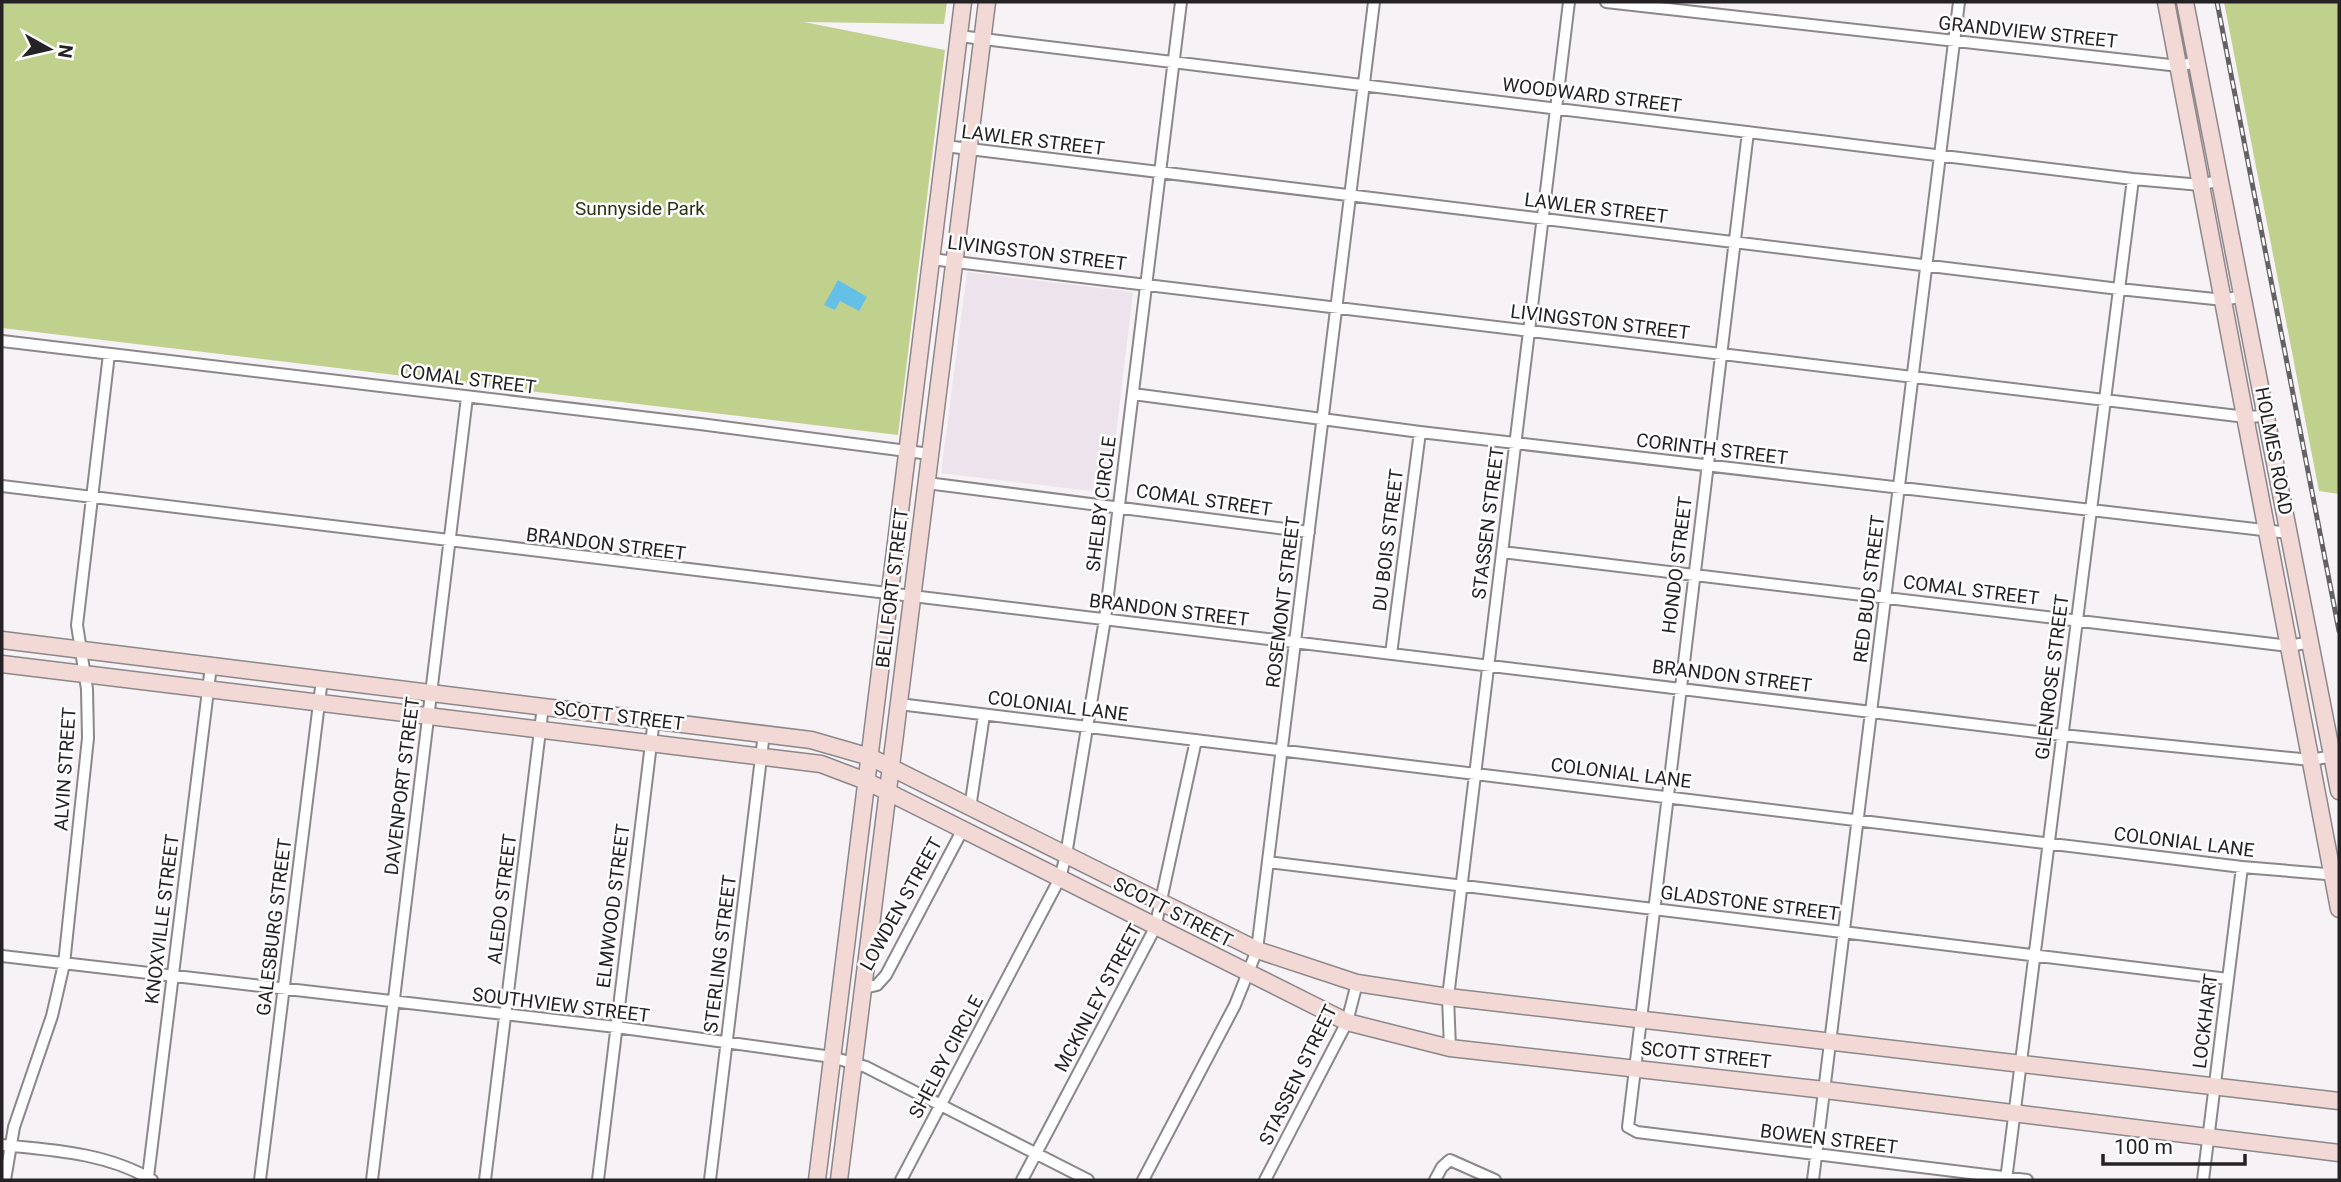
<svg xmlns="http://www.w3.org/2000/svg" width="2341" height="1182" font-family="Roboto,sans-serif">
<rect width="100%" height="100%" fill="#f6f2f6"/>
<path fill="#ede3ec" d="M967 272 1133 292 1109 493 941 473Z"/>
<path fill="#c0d08d" d="M2 2H947L944 24 804 22 945 50 898 435 2 328Z
M2224 2H2339V494L2319 491Z"/>
<path fill="#65c0e8" d="M838 280 867 297 859 311 840 301 835 310 824 305Z"/>
<g fill="none" stroke-linecap="round" stroke-linejoin="round">
<g stroke="#8b878a" stroke-width="14">
<path id="street" d="M1606 2 2179 66 2196 62
M959 36 2133 179 2201 185 2220 180
M1748 132 1628 1127 1637 1132 2027 1180
M945 146 2119 289 2224 300 2242 296
M931 259 2246 417 2265 416
M2 341 700 424 930 454
M1133 394 1420 432 2289 533
M927 483 1309 532
M2 486 2062 735 2311 760 2333 756
M1502 552 2289 646 2311 642
M1391 654 1420 432
M899 704 2242 867 2338 875
M970 808 984 715
M1268 862 2228 979
M2 956 616 1027 832 1057 866 1067 1088 1180
M864 988 877 985 886 975 963 829
M1450 1048 1448 997 1569 2
M2 1145C53 1150 107 1153 152 1180
M148 1177 211 666
M5 1180 14 1127 52 1016 64 964 88 738 87 689 77 625 109 354
M260 1180 322 679
M372 1180 467 397
M485 1180 543 706
M598 1180 654 719
M710 1180 764 733
M901 1180 1060 878 1066 855 1105 619 1181 2
M1022 1180 1155 928 1196 740
M1143 1180 1235 1005 1257 950 1374 2
M1265 1180 1347 1022 1357 983
M1435 1180 1442 1167 1450 1160 1495 1180
M1813 1180 1959 2
M2006 1180 2133 179
M2203 1180 2242 867"/>
</g>
<g stroke="#8b878a" stroke-width="19">
<path id="secondary" d="M2166 2 2339 909
M2185 2 2339 791
M2 640 811 740 870 757 1257 950 1357 983 1448 997 2339 1101
M2 664 821 764 866 781 1347 1022 1450 1048 1825 1090 2339 1153
M817 1180 963 2
M839 1180 987 2"/>
</g>
<use href="#street" stroke="#fff" stroke-width="10"/>
<use href="#secondary" stroke="#f3d9d5" stroke-width="16"/>
<g stroke="#636163" stroke-width="5">
<path id="rail" d="M2217 2 2339 631"/>
</g>
<use href="#rail" stroke="#fff" stroke-width="2.5" stroke-dasharray="8" stroke-linecap="butt"/>
</g>
<g text-anchor="middle" dominant-baseline="central" stroke-width="5" stroke-linejoin="round" paint-order="stroke">
<g font-size="19" fill="#242224" stroke="#fff">
<text transform="translate(2028 32) rotate(6)">GRANDVIEW STREET</text>
<text transform="translate(1592 95) rotate(7)">WOODWARD STREET</text>
<text transform="translate(1033 140) rotate(7)">LAWLER STREET</text>
<text transform="translate(1596 208) rotate(7)">LAWLER STREET</text>
<text transform="translate(1037 253) rotate(7)">LIVINGSTON STREET</text>
<text transform="translate(1600 322) rotate(7)">LIVINGSTON STREET</text>
<text transform="translate(468 379) rotate(7)">COMAL STREET</text>
<text transform="translate(1712 449) rotate(7)">CORINTH STREET</text>
<text transform="translate(2274 451) rotate(79)">HOLMES ROAD</text>
<text transform="translate(1204 500) rotate(8)">COMAL STREET</text>
<text transform="translate(1101 504) rotate(-83)">SHELBY CIRCLE</text>
<text transform="translate(1488 523) rotate(-83)">STASSEN STREET</text>
<text transform="translate(1388 540) rotate(-83)">DU BOIS STREET</text>
<text transform="translate(606 544) rotate(7)">BRANDON STREET</text>
<text transform="translate(1677 565) rotate(-83)">HONDO STREET</text>
<text transform="translate(892 588) rotate(-83)">BELLFORT STREET</text>
<text transform="translate(1869 589) rotate(-83)">RED BUD STREET</text>
<text transform="translate(1971 590) rotate(7)">COMAL STREET</text>
<text transform="translate(1283 602) rotate(-83)">ROSEMONT STREET</text>
<text transform="translate(1169 610) rotate(7)">BRANDON STREET</text>
<text transform="translate(1732 676) rotate(7)">BRANDON STREET</text>
<text transform="translate(2052 677) rotate(-83)">GLENROSE STREET</text>
<text transform="translate(1058 706) rotate(7)">COLONIAL LANE</text>
<text transform="translate(619 716) rotate(7)">SCOTT STREET</text>
<text transform="translate(65 769) rotate(-86)">ALVIN STREET</text>
<text transform="translate(1621 773) rotate(7)">COLONIAL LANE</text>
<text transform="translate(402 786) rotate(-83)">DAVENPORT STREET</text>
<text transform="translate(2184 842) rotate(7)">COLONIAL LANE</text>
<text transform="translate(502 899) rotate(-83)">ALEDO STREET</text>
<text transform="translate(1750 903) rotate(7)">GLADSTONE STREET</text>
<text transform="translate(901 904) rotate(-61)">LOWDEN STREET</text>
<text transform="translate(613 906) rotate(-83)">ELMWOOD STREET</text>
<text transform="translate(1173 912) rotate(27)">SCOTT STREET</text>
<text transform="translate(162 919) rotate(-83)">KNOXVILLE STREET</text>
<text transform="translate(274 927) rotate(-83)">GALESBURG STREET</text>
<text transform="translate(720 954) rotate(-83)">STERLING STREET</text>
<text transform="translate(1098 998) rotate(-62)">MCKINLEY STREET</text>
<text transform="translate(561 1005) rotate(7)">SOUTHVIEW STREET</text>
<text transform="translate(2205 1021) rotate(-83)">LOCKHART</text>
<text transform="translate(1706 1055) rotate(6)">SCOTT STREET</text>
<text transform="translate(946 1057) rotate(-62)">SHELBY CIRCLE</text>
<text transform="translate(1298 1075) rotate(-64)">STASSEN STREET</text>
<text transform="translate(1829 1139) rotate(7)">BOWEN STREET</text>
</g>
<g font-size="19" fill="#2c3311" stroke="#fff">
<text x="640" y="208">Sunnyside Park</text>
</g>
</g>
<rect width="2341" height="1182" fill="none" stroke="#242224" stroke-width="7"/>
<g transform="translate(49 49) rotate(98)" stroke="#ffffff" stroke-width="5" paint-order="stroke">
<path d="M0-5L12 26L0 18L-12 26Z" fill="#242224"/>
<text y="-10" font-size="19" font-weight="bold" text-anchor="middle" fill="#242224">N</text>
</g>
<path d="M2103 1154v10h142v-10" fill="none" stroke="#242224" stroke-width="3.5"/>
<text x="2114" y="1154" font-size="21" fill="#242224" stroke="#ffffff" stroke-width="5" paint-order="stroke">100 m</text>
</svg>
